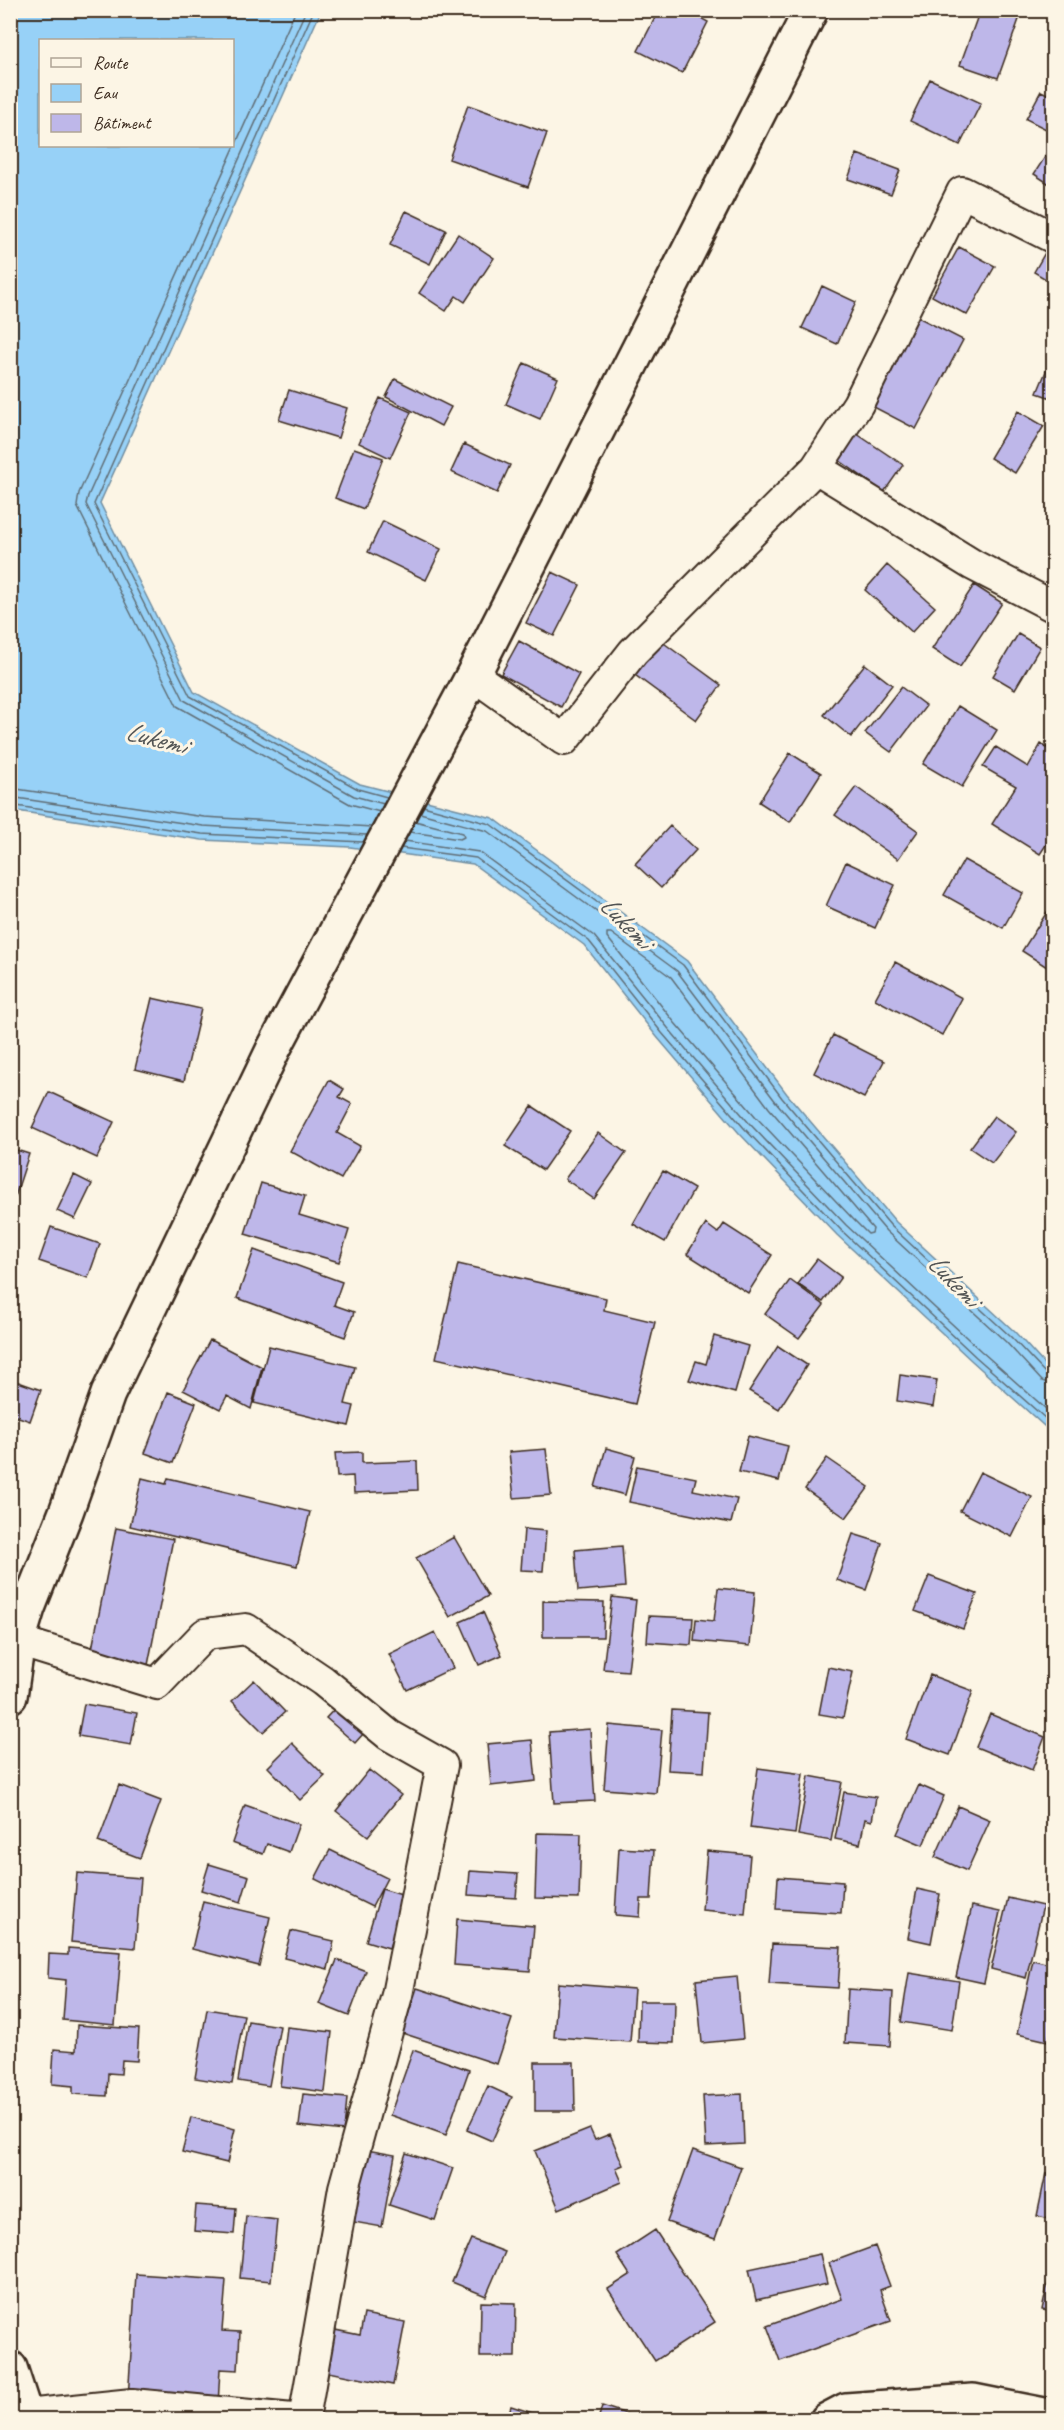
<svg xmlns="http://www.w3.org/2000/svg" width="1064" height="2430" font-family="Caveat,sans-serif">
<rect width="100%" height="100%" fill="#fcf5e5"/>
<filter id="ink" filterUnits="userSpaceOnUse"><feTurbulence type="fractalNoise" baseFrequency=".0167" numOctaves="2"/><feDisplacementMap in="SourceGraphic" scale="12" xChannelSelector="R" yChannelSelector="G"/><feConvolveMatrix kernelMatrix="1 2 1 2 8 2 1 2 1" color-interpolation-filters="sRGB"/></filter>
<g filter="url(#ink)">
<path fill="#97d1f7" stroke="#728ea0" stroke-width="1.5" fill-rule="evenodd" d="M10 11H321L100 503 194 692 360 784 493 818 687 961 787 1094 896 1222 1015 1332 1053 1374V1434L972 1361 837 1235 739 1133 657 1037 584 945 473 864 350 847 202 840 11 810ZM40 40H232V146H40Z"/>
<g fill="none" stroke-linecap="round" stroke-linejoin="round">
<path stroke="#606d75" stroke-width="1.5" d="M296 10 79 493 77 506 177 706 350 804 380 812
M306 10 88 496 86 504 184 700 354 796 384 804
M314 10 94 504 190 696 358 789 387 797
M10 788 204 817 372 827
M10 797 203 826 367 835
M10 805 202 834 363 842
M423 806 490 824 683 965 782 1098 891 1226 1011 1337 1047 1375 1054 1377
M420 813 487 831 677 971 776 1102 886 1231 1006 1342 1042 1381 1054 1385
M410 832 460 839 464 837 462 833 415 821
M405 841 479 852 594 936 668 1028 749 1123 846 1225 981 1351 1054 1416
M401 848 476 858 589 941 662 1033 744 1128 841 1230 976 1357 1054 1426
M607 933H611L671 977 769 1108 873 1229 872 1233 868 1234 853 1219 756 1117 675 1023 607 937Z"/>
</g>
<path fill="#beb7e9" stroke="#3b2a1e" stroke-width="1.5" d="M659 10H686L708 22 682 73 638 51Z
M980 10 1022 11 998 78 960 65Z
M930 79 981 103 960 145 910 121Z
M1041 91 1054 97V133L1026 119Z
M468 105 547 133 528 187 449 159Z
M1054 143V187L1034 174Z
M857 154 900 170 891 194 848 179Z
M406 211 446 230 430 264 390 245Z
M458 234 494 258 465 302 456 296 446 311 419 293Z
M1050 244 1054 246V284L1034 272Z
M959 247 995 266 967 315 932 296Z
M822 286 856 302 837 344 802 328Z
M914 315 963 340 916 429 868 404Z
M1054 352V399L1037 393Z
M524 363 558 378 540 419 506 404Z
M395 379 451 407 441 426 386 397Z
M289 390 347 408 338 438 279 420Z
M380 398 411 412 390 458 359 443Z
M1018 411 1044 426 1015 473 990 458Z
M854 432 903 465 884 492 836 458Z
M464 444 510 465 497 493 451 472Z
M354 448 383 458 364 509 335 498Z
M383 521 441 549 426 580 368 552Z
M887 565 935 607 912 632 865 590Z
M552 572 580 585 554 636 526 623Z
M974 585 1002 603 960 667 932 649Z
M1018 634 1040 647 1015 689 993 676Z
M519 641 579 674 561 707 501 674Z
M661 641 721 685 696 720 635 675Z
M865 664 892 685 851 737 824 715Z
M901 687 926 706 891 752 865 733Z
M958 706 997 730 962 787 923 764Z
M1041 744 1054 752V833L1040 854 992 824 1016 786 983 767 996 747 1028 767Z
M790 753 821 773 790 822 759 802Z
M856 787 918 831 898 859 835 815Z
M670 826 696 850 661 888 635 864Z
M964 860 1023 893 1003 928 944 895Z
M846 862 895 885 875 928 826 906Z
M1047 912 1054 916V964L1050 969 1022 951Z
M895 962 962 998 942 1035 875 999Z
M152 998 201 1009 184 1081 135 1069Z
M833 1035 884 1061 864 1098 814 1073Z
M329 1080 344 1089 339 1097 352 1104 337 1133 360 1146 341 1179 290 1151Z
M49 1092 114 1122 97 1158 32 1128Z
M532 1106 570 1131 543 1170 505 1146Z
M994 1116 1016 1132 992 1163 970 1148Z
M598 1133 626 1153 594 1199 565 1179Z
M10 1148 29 1154 15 1197 10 1196Z
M663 1171 694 1189 665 1242 633 1224Z
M74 1175 92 1184 75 1219 57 1211Z
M261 1183 305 1196 299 1215 349 1230 339 1262 245 1234Z
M706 1224 718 1233 724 1224 772 1255 748 1293 687 1254Z
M51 1227 100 1244 88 1278 39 1261Z
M254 1250 342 1282 334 1305 354 1312 345 1337 237 1298Z
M817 1259 841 1277 823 1302 798 1284Z
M458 1264 606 1298 604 1310 655 1322 635 1404 436 1358Z
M790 1280 824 1305 799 1338 765 1314Z
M714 1336 748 1346 735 1393 689 1380 696 1361 706 1364Z
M210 1340 262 1367 251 1409 227 1396 220 1409 183 1390Z
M269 1346 355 1367 345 1404 354 1406 349 1426 254 1403Z
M778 1346 807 1365 779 1409 749 1391Z
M900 1375 937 1380 933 1407 897 1401Z
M10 1379 41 1390 30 1421 10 1414Z
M168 1392 196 1403 173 1463 145 1453Z
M748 1436 788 1446 779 1481 739 1472Z
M606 1448 635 1456 625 1495 595 1487Z
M546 1449 551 1495 514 1498 509 1452Z
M362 1452V1463L417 1461 418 1490 354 1493 353 1476 337 1477 335 1453Z
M827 1458 869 1487 846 1518 805 1489Z
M637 1466 696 1478 693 1490 737 1499 731 1523 629 1502Z
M980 1472 1032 1497 1012 1537 960 1511Z
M142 1478 166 1484 168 1478 310 1512 297 1566 130 1526Z
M116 1528 173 1539 147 1670 90 1659Z
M524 1529 546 1531 543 1571 521 1570Z
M853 1534 882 1543 866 1590 837 1580Z
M454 1537 488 1596 450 1617 416 1558Z
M622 1546 625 1587 578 1591 575 1550Z
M929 1576 977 1594 963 1629 915 1611Z
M718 1588 755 1592 750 1646 694 1641 696 1619 714 1621Z
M612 1597 636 1600 628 1671 603 1669Z
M543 1601 604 1602 603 1637H543Z
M483 1612 502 1655 479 1665 460 1622Z
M649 1616 693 1618 691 1645 647 1642Z
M435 1632 453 1668 407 1690 389 1654Z
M828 1667 853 1672 843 1718 819 1714Z
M930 1675 973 1691 950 1755 906 1739Z
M254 1680 285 1712 263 1732 232 1701Z
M343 1700 372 1724 355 1743 326 1718Z
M84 1704 137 1713 131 1745 78 1736Z
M672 1710 708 1712 704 1772 668 1770Z
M990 1714 1045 1737 1032 1770 976 1747Z
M609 1725 662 1730 656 1793 604 1789Z
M590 1729 595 1801 554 1803 549 1732Z
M532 1740 536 1781 491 1786 487 1744Z
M292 1743 325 1776 300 1800 268 1767Z
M758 1768 803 1774 795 1834 750 1828Z
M369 1770 401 1795 368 1836 336 1811Z
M809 1776 842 1782 831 1841 798 1835Z
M119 1785 161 1801 140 1858 98 1842Z
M919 1785 944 1796 923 1845 897 1834Z
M844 1792 876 1797 872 1821 865 1819 860 1844 835 1839Z
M245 1805 299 1824 289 1852 267 1844 263 1854 232 1843Z
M958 1806 990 1820 967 1871 935 1857Z
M537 1833 581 1834 579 1899 535 1898Z
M619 1848 654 1850 651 1899H641L640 1917 615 1915Z
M330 1850 387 1878 372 1907 315 1879Z
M707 1851 750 1855 745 1914 702 1910Z
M209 1864 249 1876 241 1902 201 1890Z
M470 1871 518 1874 516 1898 468 1895Z
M77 1873 141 1878 135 1948 71 1942Z
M778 1877 843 1882 841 1913 776 1909Z
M382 1889 405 1896 389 1948 366 1941Z
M917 1889 940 1894 931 1943 908 1938Z
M1008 1898 1043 1906 1026 1978 991 1969Z
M203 1901 270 1917 259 1966 192 1949Z
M972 1906 1000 1912 984 1983 956 1977Z
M457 1919 534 1926 530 1971 454 1965Z
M291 1931 334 1941 328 1969 284 1958Z
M772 1944 841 1947 838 1988 769 1984Z
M68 1948 121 1952 115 2025 63 2020 66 1980 48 1978 49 1954 68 1955Z
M337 1960 366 1971 349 2016 319 2004Z
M1033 1960 1054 1965V2015L1048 2041 1017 2034Z
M909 1973 959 1981 952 2030 901 2022Z
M737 1976 743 2039 702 2043 696 1980Z
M558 1983 634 1989 630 2042 554 2037Z
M417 1988 512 2019 497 2064 402 2033Z
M848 1989 893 1992 890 2046 845 2043Z
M639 2001H675L674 2043 638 2042Z
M207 2009 244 2015 232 2084 195 2078Z
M248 2021 280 2026 269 2086 238 2081Z
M77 2025 139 2029 137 2061 122 2060 121 2074 108 2073 107 2096 73 2094V2086L52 2084 54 2049 76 2051Z
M287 2027 332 2032 325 2092 280 2086Z
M413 2050 469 2070 446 2135 390 2115Z
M535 2062H574L575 2111H535Z
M488 2086 512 2097 492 2141 467 2130Z
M303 2094 347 2098 344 2131 299 2126Z
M742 2094 744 2144 706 2146 703 2096Z
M191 2117 235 2129 227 2163 182 2152Z
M590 2129 595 2140 610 2134 623 2165 616 2168 622 2182 559 2209 535 2151Z
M361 2149 395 2155 382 2227 348 2221Z
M693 2150 741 2167 715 2239 667 2222Z
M406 2153 453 2168 435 2220 389 2205Z
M1046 2173 1054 2175V2220L1037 2216Z
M196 2205 236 2208 234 2234 194 2231Z
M246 2216 277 2220 271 2281 240 2278Z
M655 2230 715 2322 655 2361 608 2289 630 2275 617 2255Z
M471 2239 505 2252 486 2296 452 2282Z
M875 2246 890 2286 880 2290 891 2321 780 2361 767 2326 842 2299 829 2263Z
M820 2254 827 2284 756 2300 749 2269Z
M1054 2254V2312L1042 2310Z
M136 2274 226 2280 222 2331 240 2332 238 2370 220 2369 218 2405 128 2399Z
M481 2302 516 2303 515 2357H480Z
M364 2314 405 2322 393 2385 328 2372 335 2330 360 2335Z
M511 2406 554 2420H507Z
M602 2406 645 2420H598Z"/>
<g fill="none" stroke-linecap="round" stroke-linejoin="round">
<g stroke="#3b2a1e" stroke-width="34">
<path id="street" d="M816 468 973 565 1054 607
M473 675 564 740 633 652 816 468 858 404 962 192 1054 238
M18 1641 157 1684 205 1634 246 1629 323 1681 389 1735 442 1765 397 1995 344 2188 304 2419
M26 2415 132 2404 304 2420"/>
</g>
<g stroke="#3b2a1e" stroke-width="38">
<path id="secondary" d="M827 2420 846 2410 973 2401 1054 2417"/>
</g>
<g stroke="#3b2a1e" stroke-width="38">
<path id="highway" d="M10 1696 18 1641 28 1608 66 1512 108 1394 274 1048 473 675 811 10
M10 2368 27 2420"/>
</g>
<use href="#street" stroke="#fcf5e5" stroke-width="30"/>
<use href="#secondary" stroke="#fcf5e5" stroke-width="33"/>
<use href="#highway" stroke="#fcf5e5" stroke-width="33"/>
</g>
</g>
<g text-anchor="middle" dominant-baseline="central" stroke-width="6" stroke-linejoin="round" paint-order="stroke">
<g font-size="27" font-style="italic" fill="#525454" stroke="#fcf5e5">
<text transform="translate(156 738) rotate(15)">Lukemi</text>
<text transform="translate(626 922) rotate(46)">Lukemi</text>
<text transform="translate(954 1280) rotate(46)">Lukemi</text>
</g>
</g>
<rect width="1064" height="2430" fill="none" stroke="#fcf5e5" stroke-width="36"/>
<rect x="18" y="18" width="1028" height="2394" fill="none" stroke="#3b2a1e" stroke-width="2" filter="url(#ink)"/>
<rect x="39" y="39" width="195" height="108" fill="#fcf5e5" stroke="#afa495" stroke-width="1.5"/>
<rect x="51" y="58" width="30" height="9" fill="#fcf5e5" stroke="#afa495" stroke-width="1.5"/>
<text x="93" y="69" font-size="18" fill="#3b2a1e">Route</text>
<rect x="51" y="84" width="30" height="18" fill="#97d1f7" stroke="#afa495" stroke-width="1.5"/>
<text x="93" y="99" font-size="18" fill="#3b2a1e">Eau</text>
<rect x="51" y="114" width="30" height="18" fill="#beb7e9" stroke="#afa495" stroke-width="1.5"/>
<text x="93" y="129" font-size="18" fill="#3b2a1e">Bâtiment</text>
</svg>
